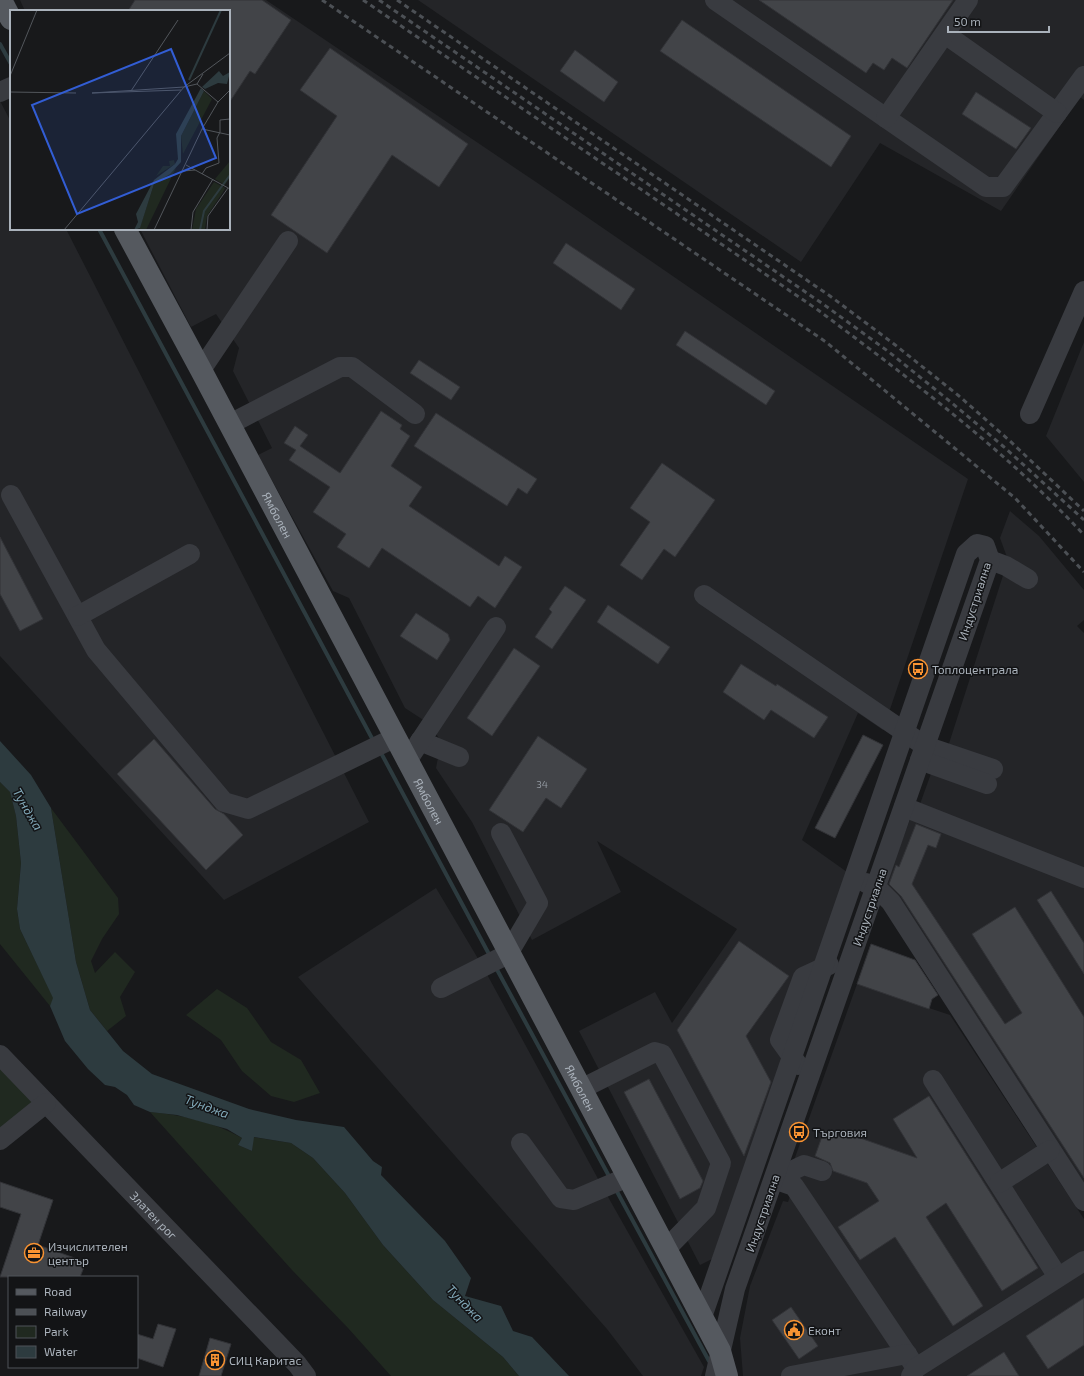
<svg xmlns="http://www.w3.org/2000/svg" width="1084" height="1376" font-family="'Exo 2',sans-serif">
<rect width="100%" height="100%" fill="#18191b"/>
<path fill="#242528" d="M20 0H266L536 182 968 479 883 730 858 713 802 840 847 872 712 1259 700 1265 579 1031 655 992 672 1023 737 929 597 841 621 892 532 940 472 822 436 768 441 742 431 725 405 708 349 598 333 591 258 455 272 448 233 371 239 348 216 314 191 327 140 229H229V11H25Z
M418 0H1084V100L1080 97 1001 211 880 143 801 262Z
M0 101 11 122V229H66L369 822 224 900 0 656Z
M1084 342V482L1046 436Z
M1010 511 1039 536 1084 590V620L1077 626 1084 633V1184L885 885 911 817 920 804 937 757 944 759 1008 560 1000 538Z
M436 888 483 967 603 1188 704 1367 701 1376H643L607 1329 298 977Z
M857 984 950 1015 1084 1219V1376H743L740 1338 750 1286 783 1201 788 1202 798 1174 792 1166Z"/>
<path fill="#202920" d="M0 782 10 792 16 816 21 863 17 909 20 929 54 999 50 1006 0 944Z
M51 808 118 898 119 914 102 939 91 961 95 973 115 952 135 972 120 997 126 1016 107 1031 90 1010 76 962Z
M217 989 247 1008 271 1042 301 1060 320 1093 294 1102 271 1096 242 1071 221 1040 186 1015Z
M0 1061 46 1103 0 1140Z
M150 1112C182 1115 214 1122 242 1138L238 1145 252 1151 253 1137 291 1143 313 1158 345 1193 383 1245 433 1300 503 1357 519 1376H391L348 1328 292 1270Z"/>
<path fill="#2d3b3f" d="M0 741 31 775 51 808 76 962 90 1010 123 1051 152 1074 249 1109 296 1120 344 1127 373 1161 382 1167 381 1175 445 1241 471 1278 465 1296 501 1306 513 1331 532 1337 569 1376H519L503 1357 433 1300 383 1245 345 1193 313 1158 291 1143 254 1137 252 1151 238 1145 242 1138 227 1129 177 1115 150 1112 134 1105 127 1095 115 1087 105 1085 88 1069 65 1041 50 1006 53 998 20 929 17 909 21 863 16 816 10 792 0 782Z"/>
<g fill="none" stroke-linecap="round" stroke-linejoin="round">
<path stroke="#2d3b3f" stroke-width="4" d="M0 44 11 64
M99 229 374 742
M380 751 490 956
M495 966 610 1178
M615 1188 709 1361"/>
</g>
<path fill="#424448" stroke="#323337" d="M135 0H262L291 20 255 74 250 71 229 103V11H128Z
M759 0H953L907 68 892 58 884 70 873 63 866 73Z
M682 20 851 136 831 167 660 51Z
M330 48 468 144 439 187 392 155 327 253 271 215 337 116 300 90Z
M575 50 618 82 604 102 560 71Z
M976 92 1031 128 1016 149 962 114Z
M566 243 635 289 621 310 553 263Z
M685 331 775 391 766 405 676 345Z
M419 360 460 387 451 400 410 373Z
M381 411 402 425 400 429 410 436 391 466 422 487 409 506 499 566 505 556 522 567 495 608 478 596 470 607 382 548 369 568 337 547 346 534 313 512 330 487 289 460 296 450 284 443 295 426 308 435 300 446 340 473Z
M436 413 537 479 527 494 518 488 507 506 414 446Z
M662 463 715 500 675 557 664 549 642 580 620 565 650 522 630 508Z
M0 537 43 619 20 631 0 594Z
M565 586 586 600 552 649 535 637 552 612 549 609Z
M608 605 670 647 658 664 597 622Z
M416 613 448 634 450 640 437 660 400 636Z
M514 648 540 666 492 736 467 718Z
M741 664 776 686 777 684 828 717 814 738 771 710 764 720 723 692Z
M863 735 883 745 835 838 815 828Z
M538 736 587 769 561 808 546 798 523 832 489 810Z
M154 739 215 809 224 814 243 835 206 870 117 774Z
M916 824 941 834 936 848 928 845 912 884 1005 1024 1022 1013 972 934 1015 907 1084 1017V1178L901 896 889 884 896 865 899 867Z
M1051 891 1084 943V974L1037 900Z
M739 941 789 976 746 1036 771 1082 744 1156 677 1030Z
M871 944 915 960 938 995 932 999 929 1009 857 984Z
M649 1079 703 1181 700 1188 680 1199 624 1092Z
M929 1096 1038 1268 1002 1291 946 1203 926 1217 983 1306 953 1326 895 1237 860 1260 838 1227 879 1201 867 1183 833 1171 830 1163 815 1156 824 1131 841 1137 843 1132 917 1158 893 1119Z
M0 1182 53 1200 38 1245 86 1262 80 1277H0L21 1214 0 1207Z
M1084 1298V1345L1048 1369 1026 1336Z
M791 1307 818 1346 799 1359 772 1320Z
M158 1324 176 1329 163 1367 137 1358V1334L153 1339Z
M210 1338 231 1344 221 1376H199Z
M1004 1352 1019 1376H967Z"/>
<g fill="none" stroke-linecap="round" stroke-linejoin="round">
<g stroke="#393b40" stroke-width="20">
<path d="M715 0 986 187H1003L1084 76"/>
<path d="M945 34 1057 113"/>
<path d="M0 92 11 87"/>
<path d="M886 118 968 0"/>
<path d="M201 370 288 241"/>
<path d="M1030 414 1084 291"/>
<path d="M230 424 340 367H352L415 414"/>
<path d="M11 495 96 650 224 802 248 809 394 738"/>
<path d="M990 560 1006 566 1028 579"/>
<path d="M704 595 925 746 993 769"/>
<path d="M78 616 190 554"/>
<path d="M420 741 459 757"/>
<path d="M920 760 987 784"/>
<path d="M407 761 496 627"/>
<path d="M904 807 1084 878"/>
<path d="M866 883 876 887 891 902 1084 1201"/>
<path d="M441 988 508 954 538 903 501 833"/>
<path id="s1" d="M0 1055 297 1364 306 1376"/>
<path d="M798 1065 780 1040 803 977 829 965"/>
<path d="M933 1080 1058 1277"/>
<path d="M581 1089 655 1052 662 1054 721 1163 706 1208 666 1249"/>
<path d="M0 1140 46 1103"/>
<path d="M521 1143 561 1198 574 1200 628 1177"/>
<path d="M822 1171 804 1165 774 1179 794 1186 916 1368"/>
<path d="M999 1183 1050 1150"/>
<path d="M702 1317 966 554 977 544 985 546 990 560 735 1289 715 1376"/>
<path d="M791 1376 907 1354"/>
<path d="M911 1376 916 1368 1084 1261"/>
</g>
<g stroke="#55595f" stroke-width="22">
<path d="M1 0 11 19"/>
<path id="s2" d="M125 229 201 370 720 1351 727 1376"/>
</g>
<path stroke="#4c5055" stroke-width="3" stroke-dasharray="5 4" stroke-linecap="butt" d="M322 0 826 342 1015 498 1084 572
M363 0 818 310C910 379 1005 450 1084 535
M379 0 823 304 889 352 952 403 1004 447 1084 520
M397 0 830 296 894 344 959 396 1010 441 1084 511"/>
</g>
<defs>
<g id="bus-ring" transform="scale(1)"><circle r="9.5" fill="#131416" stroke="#f99332" stroke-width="1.5"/><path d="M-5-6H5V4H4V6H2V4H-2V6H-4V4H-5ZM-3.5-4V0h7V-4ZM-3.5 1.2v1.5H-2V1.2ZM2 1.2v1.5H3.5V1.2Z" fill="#f99332"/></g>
<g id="office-ring" transform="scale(1)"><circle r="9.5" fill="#131416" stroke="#f99332" stroke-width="1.5"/><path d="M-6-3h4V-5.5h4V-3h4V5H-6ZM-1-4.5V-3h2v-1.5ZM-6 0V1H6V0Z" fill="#f99332"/></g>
<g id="civic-ring" transform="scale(1)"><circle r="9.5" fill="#131416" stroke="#f99332" stroke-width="1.5"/><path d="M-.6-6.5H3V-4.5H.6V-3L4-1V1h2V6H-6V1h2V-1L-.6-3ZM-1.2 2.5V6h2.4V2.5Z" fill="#f99332"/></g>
<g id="building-ring" transform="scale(1)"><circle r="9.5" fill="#131416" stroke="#f99332" stroke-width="1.5"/><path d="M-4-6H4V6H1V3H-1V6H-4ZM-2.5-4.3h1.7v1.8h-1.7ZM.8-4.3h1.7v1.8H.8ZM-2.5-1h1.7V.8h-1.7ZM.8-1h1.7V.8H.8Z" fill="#f99332"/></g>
</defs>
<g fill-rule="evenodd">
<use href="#bus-ring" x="918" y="669"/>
<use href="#bus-ring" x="799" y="1132"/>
<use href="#office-ring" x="34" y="1253"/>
<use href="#civic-ring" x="794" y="1330"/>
<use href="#building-ring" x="215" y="1360"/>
</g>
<g text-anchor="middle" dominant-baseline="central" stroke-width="3" stroke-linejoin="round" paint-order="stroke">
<g font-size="10" fill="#90969e">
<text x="542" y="784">34</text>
</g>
<g font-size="12" fill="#aab2bb" stroke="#131416">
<text stroke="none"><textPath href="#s2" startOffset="324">Ямболен</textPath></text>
<text transform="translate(974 601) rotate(-72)">Индустриална</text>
<text stroke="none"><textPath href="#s2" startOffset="648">Ямболен</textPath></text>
<text transform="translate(869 907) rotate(-71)">Индустриална</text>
<text stroke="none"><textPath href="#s2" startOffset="972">Ямболен</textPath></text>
<text transform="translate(762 1213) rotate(-71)">Индустриална</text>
<text stroke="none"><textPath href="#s1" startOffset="222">Златен рог</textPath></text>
</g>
<g font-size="12" fill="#aab2bb" stroke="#131416" text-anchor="start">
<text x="932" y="669">Топлоцентрала</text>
<text x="813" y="1132">Търговия</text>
<text x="48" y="1246">Изчислителен<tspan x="48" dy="14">център</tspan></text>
<text x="808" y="1330">Еконт</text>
<text x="229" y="1360">СИЦ Каритас</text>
</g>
<g font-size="13" font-style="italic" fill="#80a7b7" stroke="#131416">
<text transform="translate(28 809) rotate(60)">Тунджа</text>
<text transform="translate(207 1106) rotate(20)">Тунджа</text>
<text transform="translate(465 1303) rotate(46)">Тунджа</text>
</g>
</g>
<g transform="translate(10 10)">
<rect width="220" height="220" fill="#18191b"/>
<path d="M194 81 202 89 173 144 171 126ZM164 150 165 154 146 166 153 156H160L159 151ZM220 151V167L215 175 205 169ZM166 158 136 220H129L144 174ZM204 172 215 178 213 182 197 206 195 219 182 220 186 199Z" fill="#202920"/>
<path d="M209 61 213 66 220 62 217 74 208 73 195 79 192 77ZM191 78 194 81 171 126V152L160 164 144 174 130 218 124 220 128 212 126 204 144 170 165 154 168 149 166 124Z" fill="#2d3b3f"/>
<path fill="none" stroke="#2d3b3f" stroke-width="2" d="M179 70 211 0M190 220 194 201 220 165"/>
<path fill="none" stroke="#52565b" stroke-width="1" d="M0 66 27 0M187 74 208 92M171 80 82 83 174 77 187 74 193 64M121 81 168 10M0 82 66 83M192 119 220 125M176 155 220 179M173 161 185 160M192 164 196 158 209 153 207 128 210 122V110L220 109M54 220 174 77 220 43M144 220 192 119 208 92 220 80M181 220 183 202 203 169M197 220 198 206 218 178"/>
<path fill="#325dd4" fill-opacity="0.15" stroke="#325dd4" stroke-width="2" d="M161 39 206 148 67 204 22 95Z"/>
<rect width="220" height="220" fill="none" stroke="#aab2bb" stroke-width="2"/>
</g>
<rect x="8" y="1276" width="130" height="92" fill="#131416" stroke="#4f5358"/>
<rect x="16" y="1289" width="20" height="6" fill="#55595f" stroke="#4f5358"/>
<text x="44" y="1296" font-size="12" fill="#aab2bb">Road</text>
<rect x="16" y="1309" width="20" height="6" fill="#4c5055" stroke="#4f5358"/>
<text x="44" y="1316" font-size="12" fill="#aab2bb">Railway</text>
<rect x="16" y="1326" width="20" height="12" fill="#202920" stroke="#4f5358"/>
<text x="44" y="1336" font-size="12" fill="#aab2bb">Park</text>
<rect x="16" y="1346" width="20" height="12" fill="#2d3b3f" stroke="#4f5358"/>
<text x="44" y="1356" font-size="12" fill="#aab2bb">Water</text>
<path d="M948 26v6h101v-6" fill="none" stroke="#aab2bb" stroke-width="2"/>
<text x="954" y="26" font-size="12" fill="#aab2bb" stroke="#131416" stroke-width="3" paint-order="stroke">50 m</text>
</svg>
